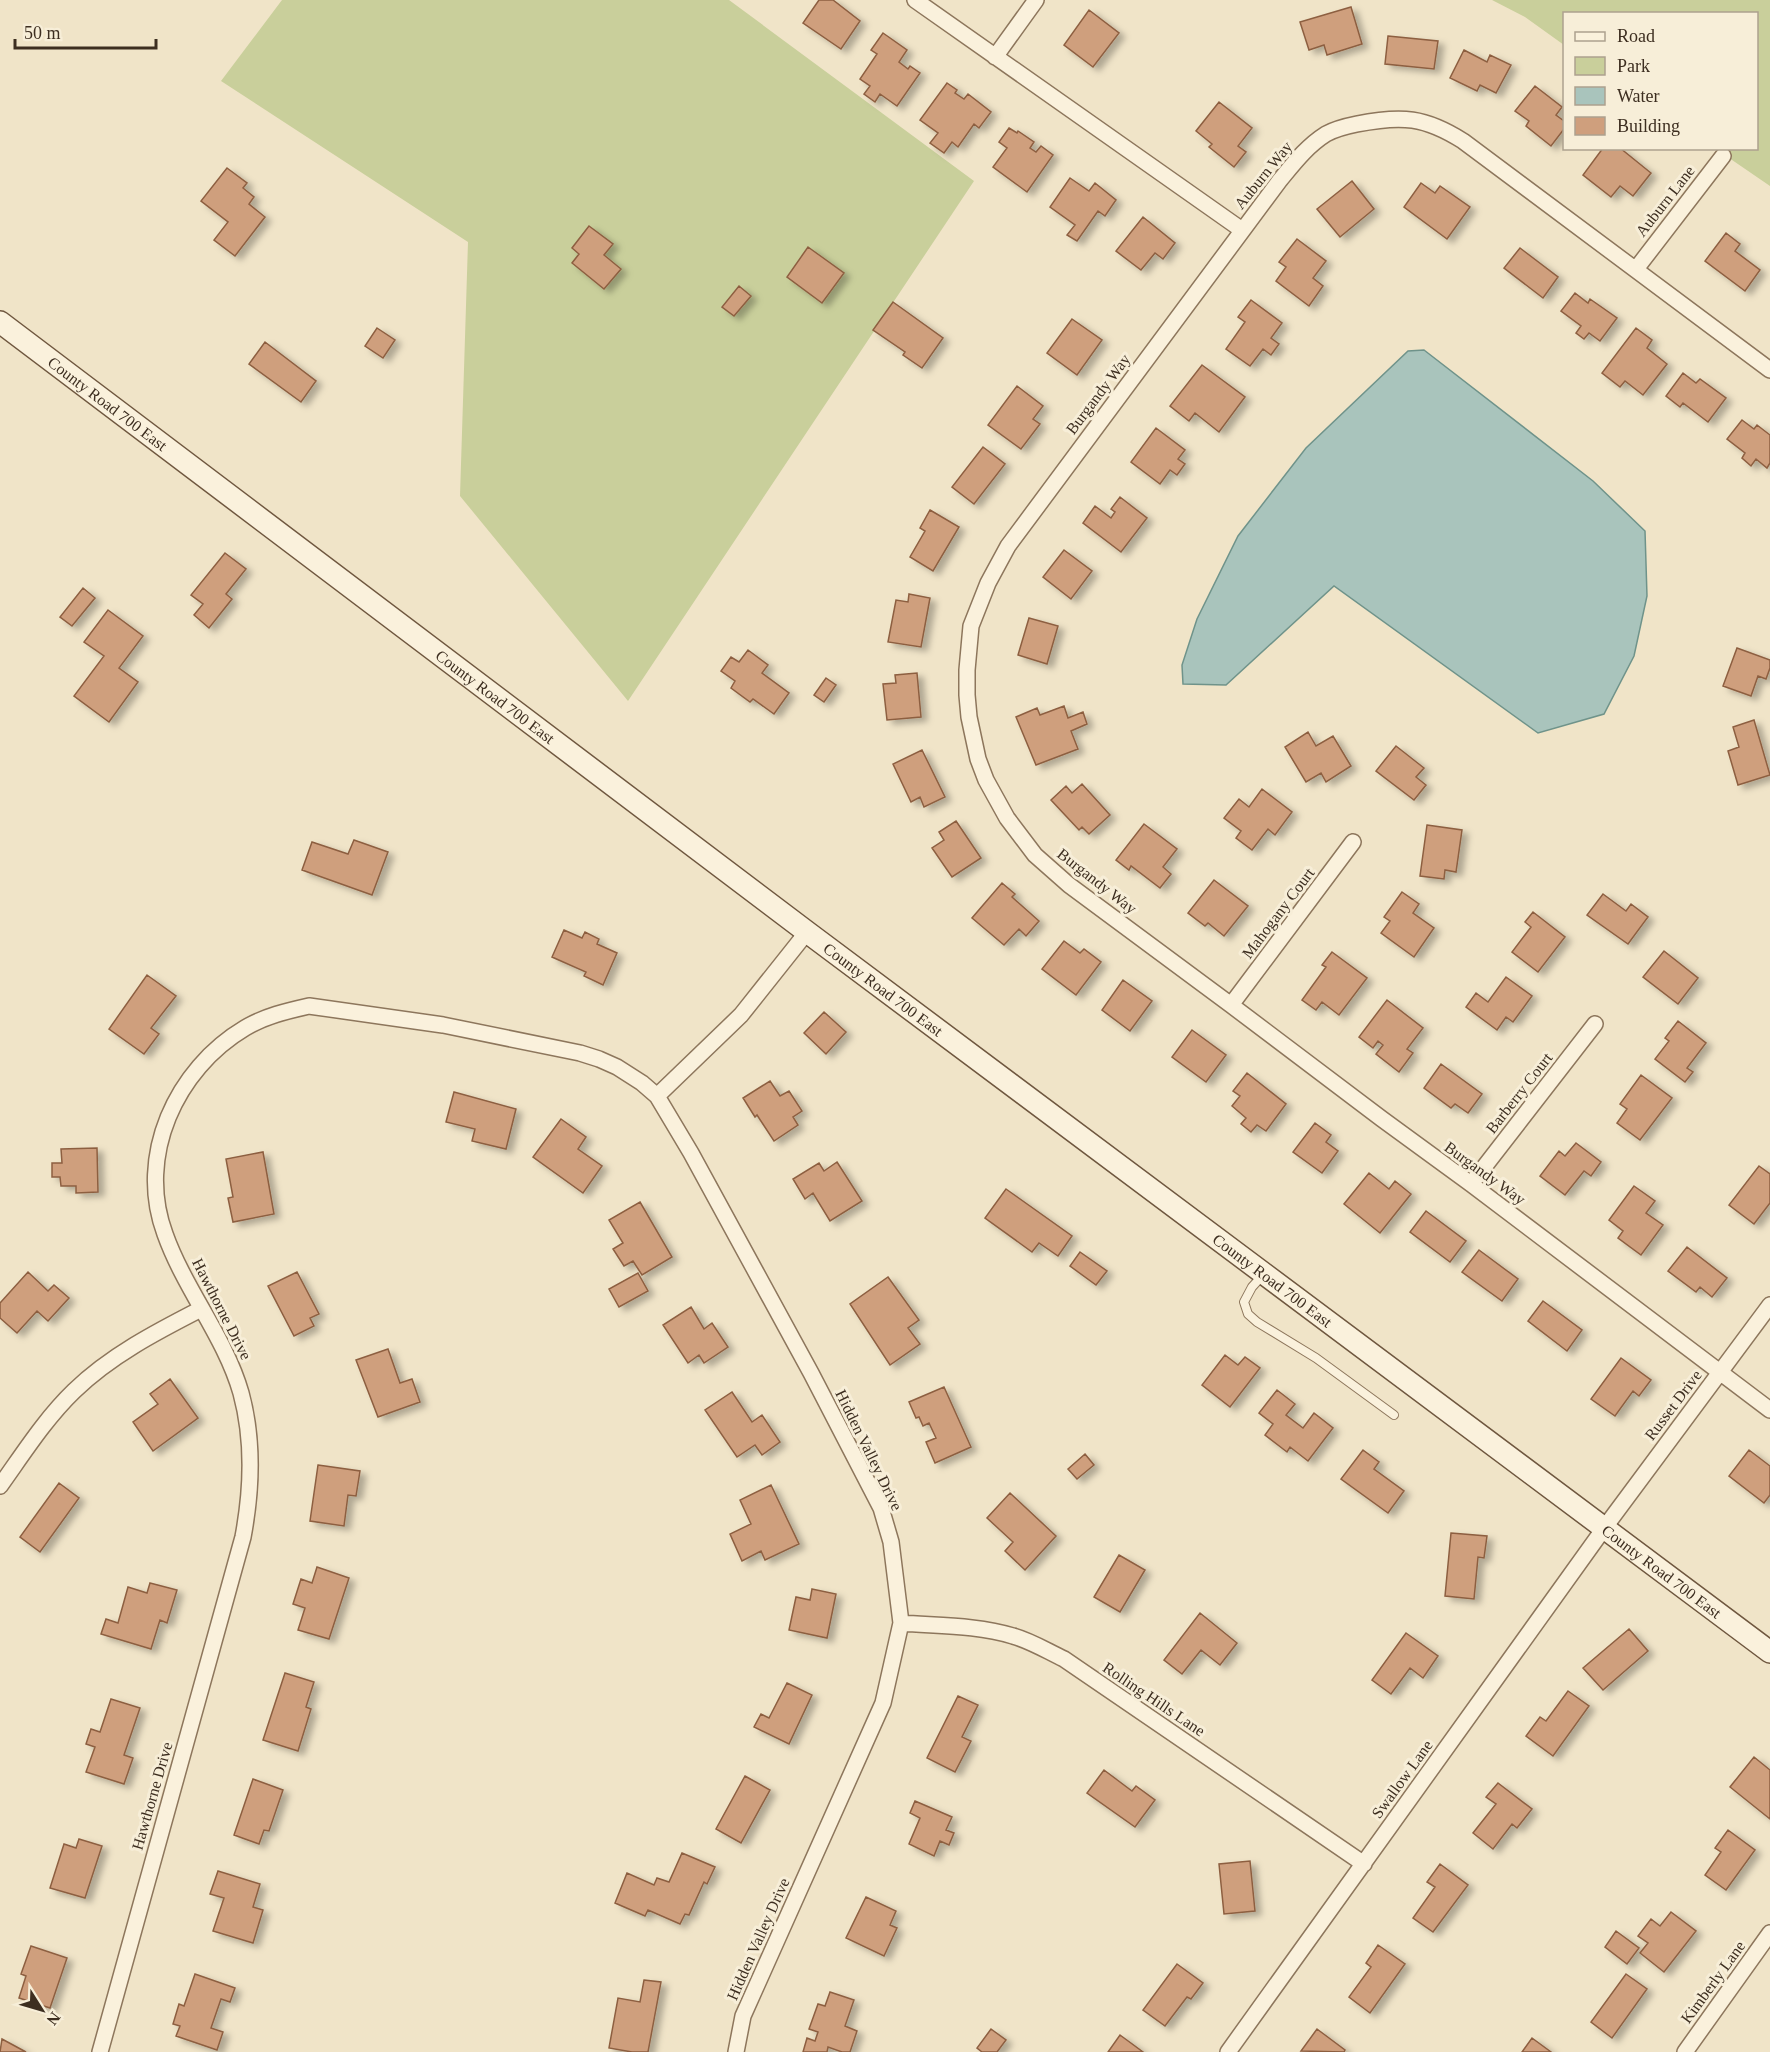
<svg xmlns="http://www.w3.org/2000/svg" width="1770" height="2052" font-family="Georgia,serif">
<defs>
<filter id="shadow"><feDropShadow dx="6" dy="4" stdDeviation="3" flood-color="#0004"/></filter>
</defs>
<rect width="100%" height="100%" fill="#f0e4c8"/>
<path fill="#c9cf9b" d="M282 0H729L974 181 628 701 460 496 468 242 221 81Z
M1492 0H1770V186L1716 149 1756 148V14H1564V45L1525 17Z"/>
<path fill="#a9c4bc" stroke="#6f938a" stroke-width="1.5" d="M1424 350 1593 481 1645 531 1647 596 1634 656 1604 714 1538 733 1334 586 1226 685 1183 684 1182 665 1197 619 1238 536 1306 448 1408 351Z"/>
<path fill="#cf9f7d" stroke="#8d5f41" stroke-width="1.5" filter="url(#shadow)" d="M819 0H833L860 21 841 49 803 23Z
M1351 7 1362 44 1327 55 1324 45 1309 50 1300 22Z
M1089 10 1119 33 1093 67 1064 45Z
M883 33 907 50 899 62 908 69 910 66 920 73 897 106 880 94 875 102 864 94 870 86 860 79 877 54 871 50Z
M1388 36 1438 41 1434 69 1385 64Z
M1464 50 1487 62 1490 55 1511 65 1496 93 1480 85 1477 91 1450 78Z
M947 83 957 90 955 93 964 99 968 94 991 112 979 128 974 124 958 147 952 142 944 153 930 143 938 133 920 120Z
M1535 86 1562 107 1556 115 1564 121V129L1551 146 1526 126 1529 121 1515 111Z
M1219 102 1252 128 1238 146 1246 152 1234 167 1209 147 1212 144 1196 131Z
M1009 128 1017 133 1018 131 1034 142 1030 148 1036 152 1041 146 1053 155 1027 192 993 167 1007 148 999 142Z
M1603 148H1620L1651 173 1633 196 1620 186 1611 197 1583 175Z
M227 168 247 183 243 188 254 197 249 204 265 217 235 256 214 240 228 222 201 201Z
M1070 178 1089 191 1095 183 1116 200 1105 216 1098 211 1077 241 1067 235 1075 225 1050 207Z
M1352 181 1374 209 1340 237 1317 209Z
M1421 183 1435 193 1440 186 1470 207 1447 239 1404 207Z
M1143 217 1175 243 1163 259 1155 253 1141 270 1116 251Z
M589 226 613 244 604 255 621 269 604 289 572 263 579 254 572 248Z
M1726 233 1740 244 1735 251 1760 270 1745 291 1705 261Z
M1297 239 1326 261 1313 278 1323 286 1309 306 1276 281 1286 267 1279 262Z
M808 247 844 273 822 303 787 277Z
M1520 248 1558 277 1543 298 1504 268Z
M739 286 751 296 734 316 722 307Z
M1575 293 1588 303 1590 299 1617 318 1600 341 1589 333 1584 339 1576 333 1581 326 1561 311Z
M1251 300 1282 323 1271 338 1279 344 1271 355 1263 349 1250 366 1226 349 1245 322 1238 317Z
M893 302 943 338 922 368 903 355 905 352 873 330Z
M1072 319 1102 340 1077 375 1047 353Z
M377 328 395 340 383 358 365 346Z
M1636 328 1652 340 1647 348 1667 364 1643 395 1625 381 1620 387 1602 373Z
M265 342 316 381 301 402 249 364Z
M1202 365 1245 397 1219 432 1195 413 1189 421 1170 406Z
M1683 373 1696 383 1700 379 1726 398 1708 422 1683 403 1680 407 1666 396Z
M1017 386 1043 406 1033 419 1040 424 1021 449 988 425Z
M1742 420 1754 429 1757 425 1770 435V463L1767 468 1756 459 1751 466 1742 458 1745 453 1727 439Z
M1156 428 1185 450 1178 459 1185 464 1177 475 1170 470 1160 484 1131 462Z
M983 447 1005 464 974 504 952 487Z
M1120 497 1147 518 1121 552 1083 523 1095 506 1111 518 1115 512 1111 509Z
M930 510 959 527 933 571 910 557 925 531 920 528Z
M1064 550 1092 571 1071 599 1043 577Z
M225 553 246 569 226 594 232 599 209 628 194 615 203 604 191 595Z
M83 588 95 598 72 626 60 617Z
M909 594 930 598 921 647 888 642 896 600 908 602Z
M108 610 143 636 119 668 138 682 109 722 74 696 104 656 84 642Z
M1029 618 1058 626 1047 664 1018 655Z
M1737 648 1770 660V668L1766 679 1758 676 1751 696 1723 686Z
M748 650 768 665 762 673 789 693 774 714 753 699 750 702 731 688 735 681 721 671 731 657 739 662Z
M917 673 921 717 887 720 883 684 896 683 895 675Z
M826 678 836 685 824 702 814 695Z
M1064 706 1068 718 1083 712 1087 724 1071 731 1078 749 1036 765 1016 717 1037 708 1040 715Z
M1754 720 1770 775 1738 785 1728 751 1739 747 1733 727Z
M1308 732 1316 746 1333 736 1351 766 1326 782 1321 773 1306 782 1285 747Z
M1396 746 1424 768 1416 777 1426 785 1414 800 1376 771Z
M922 750 945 797 924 807 920 797 911 802 893 764Z
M1082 784 1110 815 1089 834 1082 827 1079 830 1051 800 1066 786 1072 793Z
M1262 789 1292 812 1275 835 1268 829 1252 850 1236 838 1241 831 1224 818 1239 799 1249 807Z
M956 821 981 858 952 877 932 848 944 840 939 832Z
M1144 824 1177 849 1163 867 1171 874 1160 888 1131 866 1129 870 1116 860Z
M1427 825 1462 830 1456 872 1445 870 1444 879 1420 876Z
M354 840 388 852 372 895 302 870 312 842 348 854Z
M1214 880 1248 906 1224 936 1208 923 1205 926 1188 913Z
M1002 883 1015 894 1012 897 1039 921 1026 936 1019 929 1004 945 972 918Z
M1402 892 1419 904 1413 913 1434 928 1414 957 1381 933 1390 921 1384 917Z
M1603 894 1626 911 1631 904 1648 917 1628 944 1587 915Z
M1533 912 1565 937 1538 972 1512 952 1531 927 1525 922Z
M564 930 582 938 585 932 599 939 597 944 617 953 603 985 584 976 586 972 552 957Z
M1064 941 1080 953 1084 949 1101 962 1076 995 1042 969Z
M1664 951 1698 978 1678 1004 1643 977Z
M1332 952 1367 978 1339 1015 1322 1002 1316 1010 1302 1000 1326 967 1322 965Z
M147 975 176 996 151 1028 159 1034 144 1054 109 1029Z
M1506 977 1532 996 1513 1022 1506 1017 1497 1030 1466 1007 1476 993 1488 1002Z
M1123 980 1152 1001 1130 1031 1102 1010Z
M1387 1000 1423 1028 1407 1049 1413 1053 1399 1072 1376 1054 1383 1045 1378 1041 1373 1048 1359 1037Z
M824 1012 846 1032 826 1054 804 1033Z
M1678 1021 1706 1043 1687 1068 1693 1072 1685 1082 1655 1059 1669 1041 1665 1038Z
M1192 1030 1226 1055 1206 1082 1172 1057Z
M1441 1064 1482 1094 1468 1113 1455 1104 1451 1108 1424 1088Z
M1247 1073 1286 1104 1266 1131 1257 1125 1251 1132 1241 1124 1246 1118 1232 1106 1240 1096 1233 1091Z
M1641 1075 1672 1098 1640 1140 1617 1123 1627 1109 1620 1104Z
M770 1081 780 1096 789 1091 802 1111 793 1117 798 1125 774 1141 757 1115 755 1117 743 1098Z
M454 1092 516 1109 506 1149 472 1141 475 1129 446 1122Z
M561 1119 586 1137 578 1149 602 1166 583 1193 533 1157Z
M1315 1123 1331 1135 1326 1142 1338 1151 1322 1173 1293 1152Z
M1576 1143 1601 1162 1591 1176 1584 1171 1565 1195 1540 1176 1559 1151 1565 1156Z
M97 1148 98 1192 76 1193V1186H61L60 1177H52V1163H62L61 1149Z
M263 1152 274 1214 233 1222 228 1198 233 1197 226 1159Z
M837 1162 862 1201 830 1221 813 1193 805 1199 793 1179 819 1163 824 1171Z
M1759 1166 1770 1174V1203L1754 1224 1729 1205Z
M1369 1173 1389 1189 1395 1181 1411 1194 1380 1233 1344 1204Z
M1634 1186 1655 1201 1646 1213 1663 1225 1641 1255 1618 1238 1623 1231 1609 1220Z
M1006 1189 1072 1236 1058 1256 1039 1243 1032 1252 985 1218Z
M640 1202 672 1257 642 1275 633 1261 624 1266 613 1249 623 1243 609 1220Z
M1426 1211 1466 1241 1450 1262 1410 1232Z
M1687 1247 1727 1278 1712 1297 1700 1287 1696 1292 1668 1271Z
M1479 1250 1518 1279 1502 1301 1462 1272Z
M1080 1252 1107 1271 1096 1285 1070 1266Z
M28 1272 48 1291 54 1285 69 1298 48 1321 37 1311 17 1333 0 1318V1303Z
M297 1272 319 1314 310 1318 314 1326 294 1336 268 1286Z
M638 1273 648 1291 619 1307 609 1289Z
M888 1277 919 1320 908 1328 920 1344 890 1365 850 1304Z
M1543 1301 1582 1330 1567 1351 1528 1321Z
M691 1307 704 1329 712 1323 728 1347 704 1363 699 1355 688 1363 663 1325Z
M388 1349 400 1383 412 1379 420 1402 378 1417 356 1360Z
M1225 1355 1238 1365 1245 1357 1260 1368 1230 1407 1202 1385Z
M1621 1358 1651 1380 1639 1396 1633 1391 1615 1416 1591 1399Z
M170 1379 198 1418 153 1451 133 1422 158 1404 150 1394Z
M944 1387 971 1447 935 1463 926 1442 936 1438 929 1423 923 1426 919 1417 916 1418 909 1402Z
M1277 1390 1295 1404 1286 1415 1303 1428 1314 1413 1333 1428 1308 1461 1290 1447 1287 1452 1265 1435 1273 1424 1259 1413Z
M732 1392 752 1422 762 1415 780 1442 762 1455 755 1445 737 1457 705 1410Z
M1363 1450 1379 1462 1374 1469 1404 1491 1388 1513 1341 1479Z
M1749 1450 1770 1466V1495L1764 1503 1729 1476Z
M1085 1454 1094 1465 1077 1479 1068 1469Z
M318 1465 360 1471 356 1496 348 1495 344 1526 310 1521Z
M59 1483 79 1498 40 1552 20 1537Z
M771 1485 799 1544 765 1560 761 1551 742 1561 730 1534 751 1524 740 1500Z
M1010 1493 1056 1536 1025 1570 1005 1551 1013 1542 987 1518Z
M1451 1533 1487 1536 1484 1558 1478 1557 1474 1599 1445 1596Z
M1119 1555 1145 1570 1120 1612 1094 1597Z
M317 1567 349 1578 329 1639 298 1630 305 1608 293 1604 301 1579 312 1583Z
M150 1583 177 1590 167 1623 160 1620 151 1649 101 1634 106 1619 118 1623 128 1587 147 1593Z
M812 1589 836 1594 827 1638 789 1630 796 1597 810 1600Z
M1200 1613 1237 1643 1220 1665 1201 1650 1182 1674 1164 1660Z
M1629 1629 1648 1651 1603 1690 1583 1668Z
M1406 1633 1438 1656 1423 1678 1410 1668 1391 1694 1372 1680Z
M285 1673 314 1682 306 1707 311 1709 298 1751 263 1740Z
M787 1683 812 1695 789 1744 754 1727 761 1714 769 1718Z
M1568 1691 1589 1706 1553 1756 1526 1736 1540 1717 1546 1721Z
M958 1696 978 1705 962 1737 971 1741 955 1772 927 1758Z
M111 1699 140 1708 124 1755 133 1758 124 1784 86 1772 95 1747 86 1744 91 1729 100 1732Z
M1754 1757 1770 1770V1819L1730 1787Z
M1104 1770 1132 1791 1136 1786 1155 1800 1135 1827 1087 1793Z
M745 1776 770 1790 741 1843 716 1829Z
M253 1779 283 1790 269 1831 264 1830 259 1844 234 1835Z
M1498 1783 1532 1809 1517 1828 1512 1824 1493 1849 1473 1833 1496 1804 1486 1797Z
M915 1801 952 1817 946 1830 954 1833 949 1845 940 1841 934 1856 909 1844 920 1818 910 1813Z
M1728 1830 1755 1850 1726 1890 1705 1875 1721 1852 1715 1848Z
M79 1839 102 1846 85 1898 50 1888 64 1844 76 1848Z
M682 1853 715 1867 707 1884 704 1882 689 1915 685 1914 680 1924 648 1910 645 1916 615 1903 627 1873 654 1885 657 1878 669 1882Z
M1250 1861 1255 1911 1224 1914 1219 1864Z
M1440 1864 1468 1885 1433 1932 1413 1918 1435 1887 1427 1882Z
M218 1871 260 1884 253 1907 263 1910 253 1943 213 1931 224 1898 210 1894Z
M866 1897 896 1911 890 1925 897 1928 884 1956 846 1938Z
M1671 1912 1696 1931 1664 1972 1640 1953 1648 1943 1638 1936 1651 1919 1660 1926Z
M1616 1931 1639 1948 1627 1964 1605 1947Z
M1378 1945 1405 1964 1370 2013 1349 1997 1371 1967 1366 1963Z
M31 1946 67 1958 50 2008 19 1998 26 1976 21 1974Z
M1177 1964 1203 1983 1191 1999 1187 1997 1165 2026 1143 2010Z
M195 1974 235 1988 230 2002 221 1999 211 2028 223 2032 217 2050 176 2036 180 2026 173 2024 179 2004 184 2006Z
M1626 1974 1647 1989 1612 2038 1591 2022Z
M644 1980 661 1982 648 2052H632L609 2048 618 1998 640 2002Z
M830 1992 854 2000 845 2026 857 2031 850 2052H842L828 2047 827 2052H803L807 2038 815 2041 818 2032 809 2029 818 2004 825 2006Z
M991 2029 1006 2040 997 2052H982L977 2048Z
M1317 2029 1345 2050 1344 2052 1301 2051Z
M1120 2035 1143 2052H1108Z
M1532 2038 1551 2052H1522Z
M2 2039 26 2052H0Z"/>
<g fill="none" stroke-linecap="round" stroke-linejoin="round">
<g stroke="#8d765c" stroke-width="10">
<path id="service" d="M1263 1275 1252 1287 1244 1302 1248 1314 1257 1322 1316 1358 1394 1415"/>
</g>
<g stroke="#8d765c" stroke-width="18">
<path id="minor" d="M915 0 1242 230
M995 57 1036 0
M1636 269 1723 156
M1770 370 1463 141C1425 117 1402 115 1357 124 1347 126 1335 129 1326 134 1307 146 1294 163 1280 180L1008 546 988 583 971 626 967 670V695L969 717 978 759 986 780 1007 818 1035 855 1069 885 1231 1005 1382 1119 1471 1184 1770 1410
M1231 1005 1353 842
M657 1096 741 1015 807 932
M1471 1184 1595 1024
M0 1486C23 1454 45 1419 74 1391 110 1356 156 1332 201 1309
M901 1623C938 1626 977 1625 1013 1636 1031 1641 1047 1651 1064 1659L1364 1864
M100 2052 243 1537C252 1489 254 1441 241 1393 225 1337 185 1290 165 1234 136 1156 176 1069 245 1028 265 1016 287 1011 309 1006L443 1025 580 1053 599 1059 617 1067 642 1083 657 1096 691 1153 811 1373 881 1508 891 1542 901 1623 883 1703 743 2016 736 2052
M1228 2052 1605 1527 1770 1305
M1685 2052 1770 1933"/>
</g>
<g stroke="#6f573f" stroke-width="24">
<g id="secondary">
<path id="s1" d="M0 322 807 932 1770 1652"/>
</g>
</g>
<use href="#service" stroke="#faf1dc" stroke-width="8"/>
<use href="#minor" stroke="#faf1dc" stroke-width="15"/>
<use href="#secondary" stroke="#faf1dc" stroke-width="21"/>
</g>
<g text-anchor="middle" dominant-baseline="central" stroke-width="6" stroke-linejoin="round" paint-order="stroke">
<g font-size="16" fill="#3d2e20" stroke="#f7eed8">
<text transform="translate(1263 175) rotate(-51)">Auburn Way</text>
<text transform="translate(1665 201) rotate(-52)">Auburn Lane</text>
<text transform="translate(1098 394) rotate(-53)">Burgandy Way</text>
<text stroke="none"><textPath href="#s1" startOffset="135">County Road 700 East</textPath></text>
<text stroke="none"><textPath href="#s1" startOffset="621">County Road 700 East</textPath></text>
<text transform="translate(1097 881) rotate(38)">Burgandy Way</text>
<text transform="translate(1278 913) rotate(-53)">Mahogany Court</text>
<text stroke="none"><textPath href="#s1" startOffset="1107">County Road 700 East</textPath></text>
<text transform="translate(1519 1093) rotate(-52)">Barberry Court</text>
<text transform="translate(1485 1173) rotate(36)">Burgandy Way</text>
<text stroke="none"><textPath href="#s1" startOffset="1593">County Road 700 East</textPath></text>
<text transform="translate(222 1309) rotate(63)">Hawthorne Drive</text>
<text transform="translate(1673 1405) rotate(-53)">Russet Drive</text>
<text transform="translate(869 1450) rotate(64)">Hidden Valley Drive</text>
<text stroke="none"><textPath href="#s1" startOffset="2079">County Road 700 East</textPath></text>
<text transform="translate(1154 1699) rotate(34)">Rolling Hills Lane</text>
<text transform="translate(1402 1779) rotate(-54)">Swallow Lane</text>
<text transform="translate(152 1796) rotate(-74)">Hawthorne Drive</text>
<text transform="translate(758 1939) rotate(-66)">Hidden Valley Drive</text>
<text transform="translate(1713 1982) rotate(-54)">Kimberly Lane</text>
</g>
</g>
<rect x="1563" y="12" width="195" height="138" fill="#f7eed8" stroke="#ada18e" stroke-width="1.5"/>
<rect x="1575" y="32" width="30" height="9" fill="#faf1dc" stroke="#ada18e" stroke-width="1.5"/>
<text x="1617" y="42" font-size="18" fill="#3d2e20">Road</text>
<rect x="1575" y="57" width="30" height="18" fill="#c9cf9b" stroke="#ada18e" stroke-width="1.5"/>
<text x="1617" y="72" font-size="18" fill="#3d2e20">Park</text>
<rect x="1575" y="87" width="30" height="18" fill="#a9c4bc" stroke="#ada18e" stroke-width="1.5"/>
<text x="1617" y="102" font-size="18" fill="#3d2e20">Water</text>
<rect x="1575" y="117" width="30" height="18" fill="#cf9f7d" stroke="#ada18e" stroke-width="1.5"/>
<text x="1617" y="132" font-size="18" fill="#3d2e20">Building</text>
<g transform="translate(42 2010) rotate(127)" stroke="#f7eed8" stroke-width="4.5" paint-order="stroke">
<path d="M0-4.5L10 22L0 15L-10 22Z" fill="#3d2e20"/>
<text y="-9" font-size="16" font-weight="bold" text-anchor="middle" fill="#3d2e20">N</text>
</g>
<path d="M15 39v9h141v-9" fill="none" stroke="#3d2e20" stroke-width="3"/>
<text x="24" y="39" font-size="18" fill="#3d2e20" stroke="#f7eed8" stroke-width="4.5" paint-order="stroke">50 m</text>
</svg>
